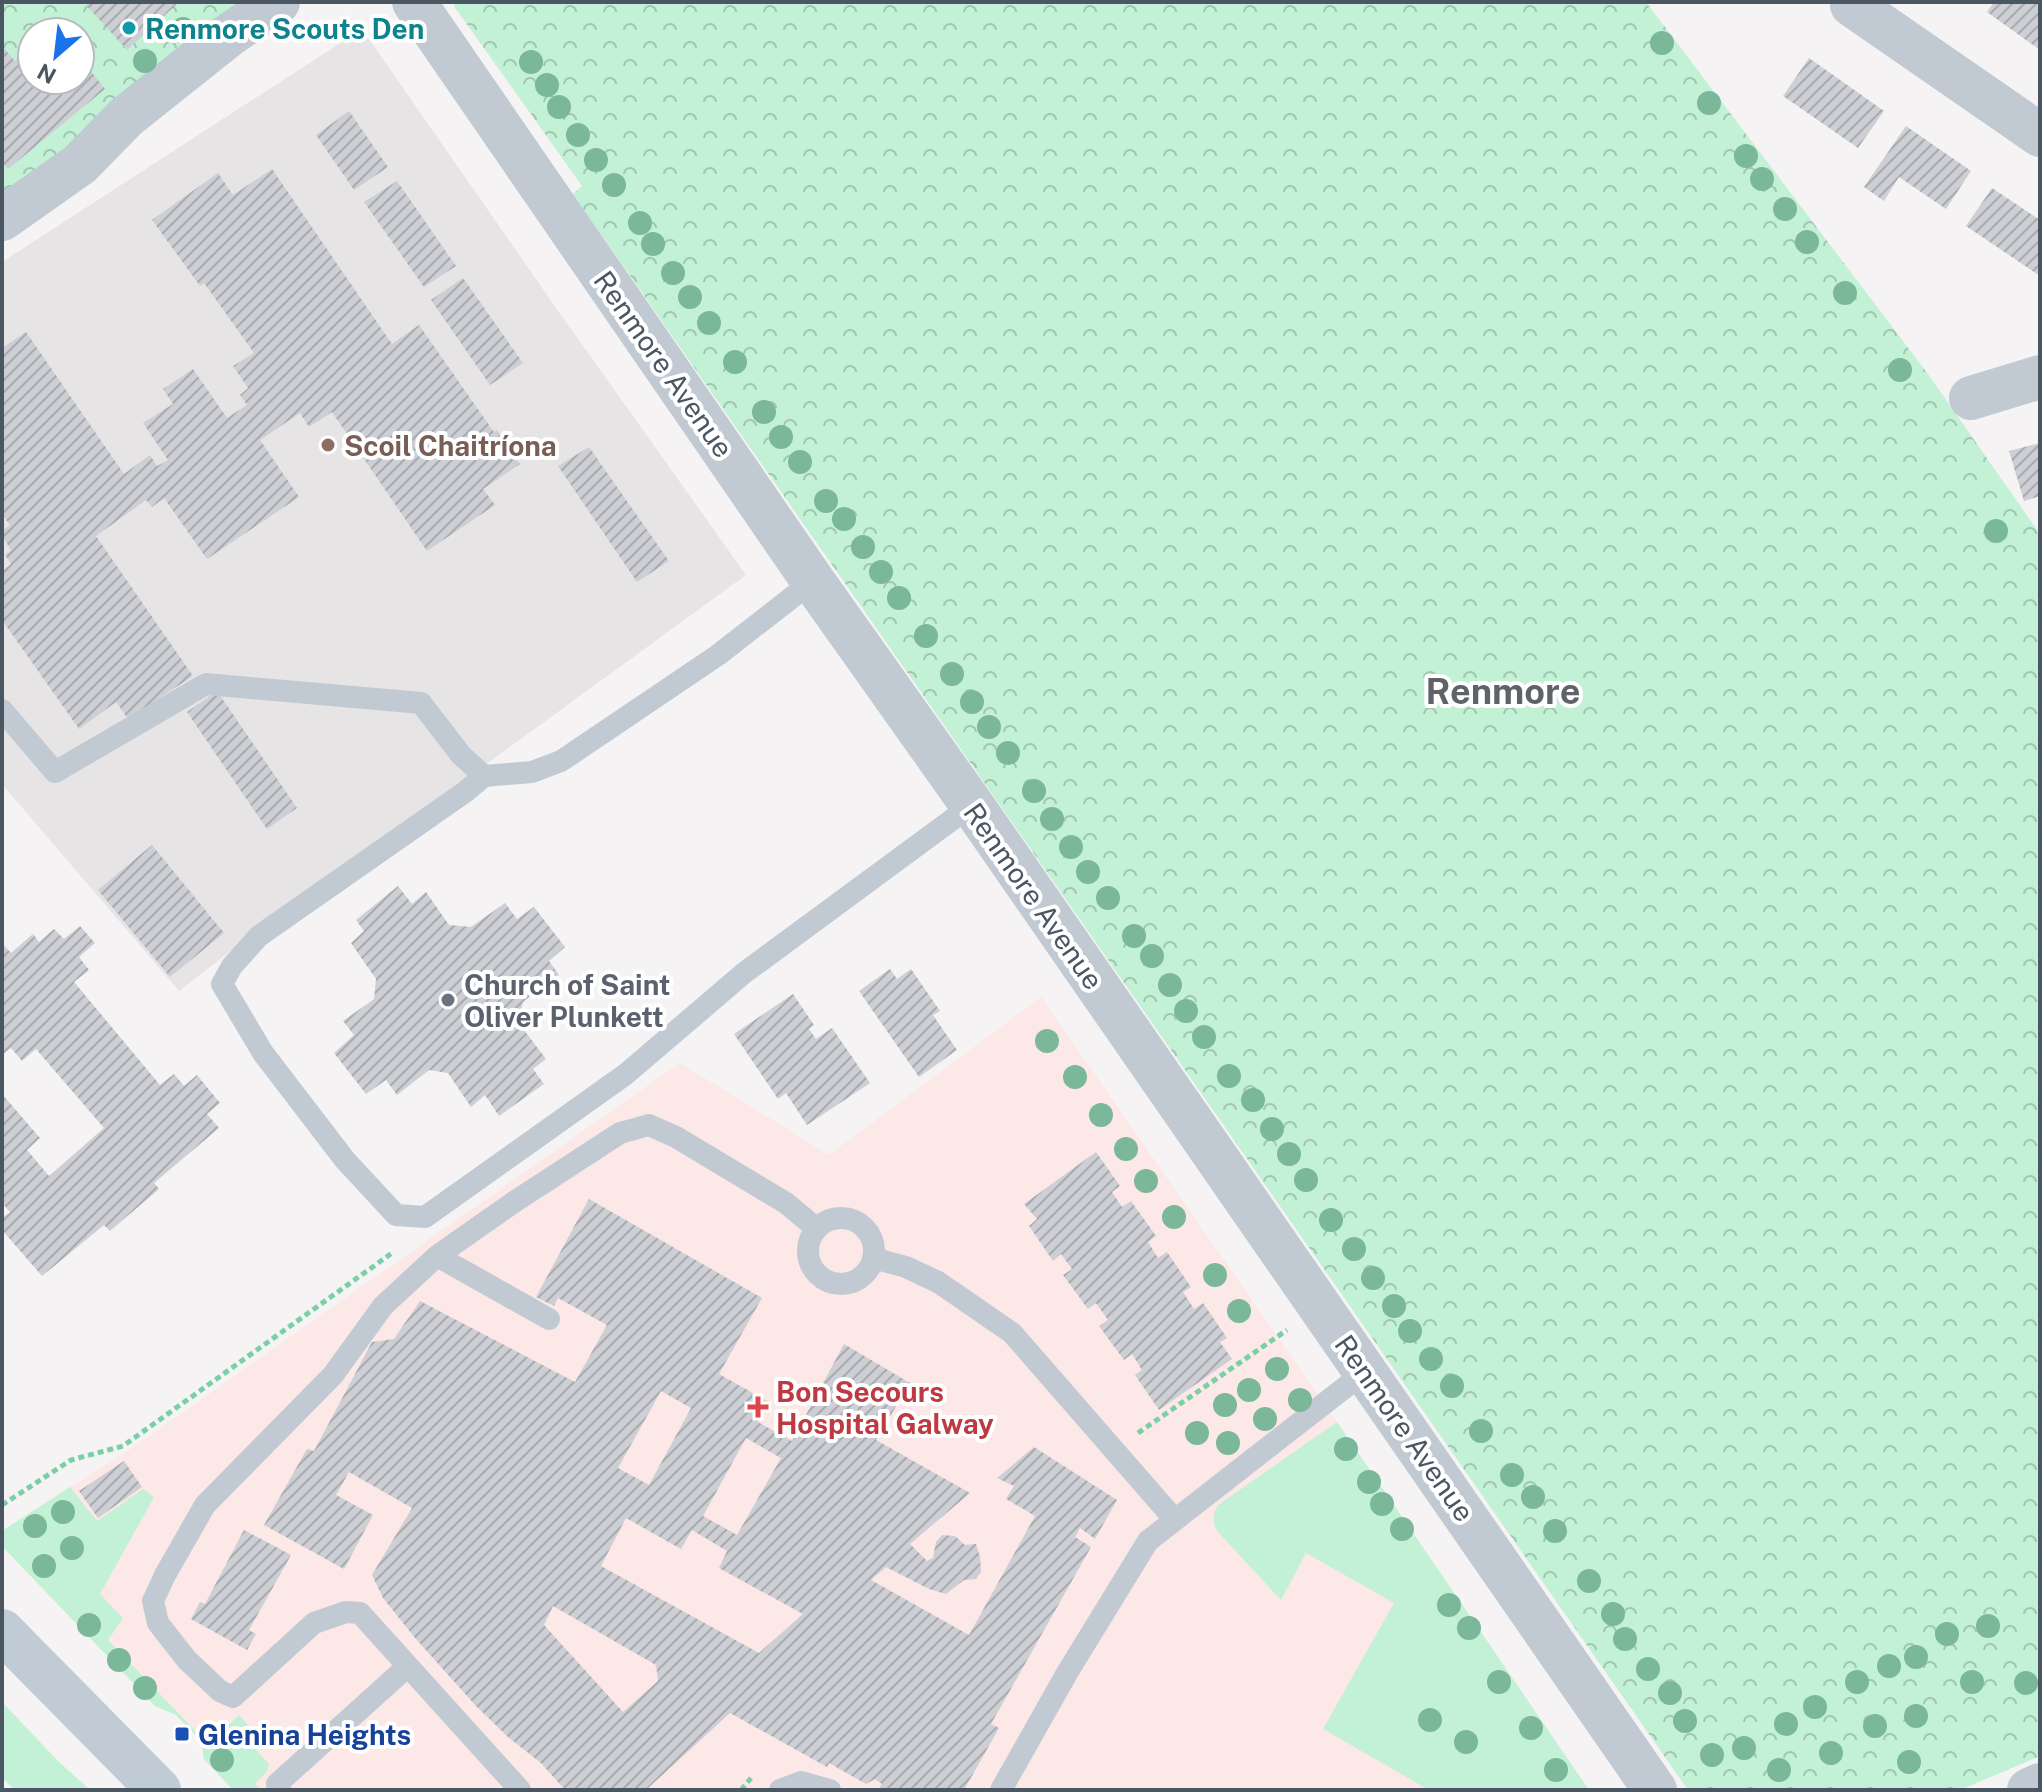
<svg xmlns="http://www.w3.org/2000/svg" width="2042" height="1792" font-family="'Public Sans',sans-serif">
<defs>
<pattern id="park-crowns" width="20" height="18" patternUnits="userSpaceOnUse" patternTransform="scale(2)"><rect width="20" height="18" fill="#c3f1d5"/><path d="M2 6a3 3 0 1 1 6 0M12 15a3 3 0 1 1 6 0" fill="none" stroke="#a0c6b0"/></pattern>
<pattern id="building-hatch" width="6" height="6" patternUnits="userSpaceOnUse" patternTransform="scale(2)"><rect width="6" height="6" fill="#cdcfd5"/><path d="M-1 1l2-2M0 6l6-6M5 7l2-2" fill="none" stroke="#a8abb0"/></pattern>
</defs>
<rect width="100%" height="100%" fill="#f5f3f3"/>
<path fill="#e6e4e5" d="M362 29 561 315 746 575 242 942 179 991 2 784V262Z"/>
<path fill="#fce8e6" d="M1041 997 1375 1477 1589 1790H233L204 1759 201 1741 176 1715 155 1706 2 1546V1531L135 1446 680 1063 829 1155Z"/>
<path fill="#c3f1d5" d="M1337 1422 1589 1790H1429L1323 1729 1394 1603 1306 1553 1281 1600 1218 1532C1212 1522 1212 1515 1218 1505Z
M70 1487 97 1521 143 1489 154 1497 100 1594 123 1618 108 1640 209 1745 239 1715 256 1734 249 1742 269 1764 267 1771 255 1784 261 1790H233L204 1759 201 1741 176 1715 155 1706 2 1546V1531Z
M2 1702 58 1761 90 1790H15L2 1778Z"/>
<path fill="url(#park-crowns)" fill-rule="evenodd" d="M2 2H247L52 161 2 194ZM32 32H80V80H32Z
M453 2H1646L1928 374 2040 534V1756L1960 1790H1688L573 194 582 186 456 9Z"/>
<path fill="url(#building-hatch)" fill-rule="evenodd" d="M90 2H179L127 50 86 5Z
M1994 2H2040V50L1987 12Z
M2 46 15 61 32 47V80H80V77L89 69 105 89 8 169 2 162Z
M1809 58 1884 111 1858 148 1783 96Z
M349 111 388 167 354 190 316 135Z
M1906 126 1971 171 1946 209 1899 177 1884 201 1864 187Z
M272 169 392 344 419 325 494 432 497 430 520 464 483 489 495 505 427 551 332 412 309 427 300 413 260 440 299 497 207 559 164 498 152 507 146 500 96 536 193 676 128 719 116 702 79 729 2 620V571L11 564 5 555 11 550 2 536V531L10 525 2 514V348L26 332 124 474 150 455 157 466 168 460 143 423 173 404 163 389 193 369 227 418 247 405 240 395 248 388 233 366 254 353 204 283 200 286 152 220 218 173 233 195Z
M397 181 456 266 424 287 364 202Z
M1992 188 2040 220V276L1966 226Z
M463 278 523 363 490 385 431 300Z
M2040 443V496L2024 501 2009 451Z
M589 447 669 561 637 582 558 466Z
M217 691 297 808 267 829 187 712Z
M152 845 224 933 170 977 98 890Z
M398 886 412 904 426 892 449 925 471 927 505 903 517 919 534 907 565 947 549 961 559 975 523 1002 518 1022 546 1059 533 1069 544 1084 499 1116 485 1095 471 1107 448 1073 429 1070 397 1095 386 1080 366 1094 334 1053 354 1035 343 1021 374 999 376 979 351 943 364 931 356 920Z
M80 926 95 943 79 957 89 970 74 982 160 1085 174 1074 184 1086 197 1075 220 1103 207 1114 219 1128 154 1183 159 1189 110 1231 104 1225 42 1276 2 1230V1218L10 1212 2 1203V1094L40 1138 27 1150 49 1176 104 1128 36 1049 22 1061 11 1048 2 1055V943L11 953 33 934 39 942 54 929 64 939Z
M890 969 897 979 911 969 940 1011 933 1015 957 1050 919 1077 859 991Z
M793 994 814 1025 809 1029 816 1039 832 1028 870 1083 807 1125 786 1093 778 1099 734 1034Z
M1096 1152 1120 1186 1112 1192 1122 1207 1131 1201 1156 1236 1148 1242 1158 1258 1167 1252 1191 1287 1183 1292 1194 1309 1203 1303 1227 1338 1220 1342 1232 1359 1159 1410 1135 1375 1142 1370 1132 1354 1124 1360 1099 1326 1108 1320 1096 1303 1088 1309 1063 1275 1072 1269 1061 1254 1053 1261 1029 1226 1037 1219 1024 1204Z
M589 1199 762 1298 719 1374 769 1402 758 1422 792 1441 844 1344 910 1383 876 1440 970 1493 910 1544 927 1561 933 1558 936 1542 942 1535 955 1536 965 1545 976 1544 980 1557 981 1572 976 1579 964 1580 946 1594 929 1589 886 1567 871 1580 969 1635 1035 1516 1006 1499 1014 1486 997 1478 1034 1447 1117 1500 1095 1539 1080 1528 1075 1537 1091 1547 991 1724 999 1728 964 1790H878L882 1784 875 1779 866 1784 829 1763 827 1767 730 1713 646 1790H565L541 1763 508 1737 476 1706 415 1638 383 1598 372 1575 412 1508 349 1472 336 1495 373 1515 344 1569 264 1525 307 1449 314 1451 372 1342 394 1339 420 1301 575 1382 607 1325 558 1298 554 1306 536 1297ZM661 1391 691 1408 649 1485 618 1468ZM746 1438 781 1458 737 1535 703 1516ZM626 1518 681 1549 692 1530 727 1551 719 1568 803 1614 759 1653 601 1566ZM553 1606 656 1665 658 1681 623 1712 544 1625Z
M124 1461 142 1487 98 1518 79 1491Z
M244 1530 291 1555 249 1630 256 1634 247 1650 191 1619 200 1602 205 1604Z"/>
<g fill="none" stroke-linecap="round" stroke-linejoin="round">
<path stroke="#7ad0a6" stroke-width="5" stroke-dasharray="6 4" stroke-linecap="butt" d="M1138 1433 1287 1330
M2 1505 71 1460 123 1446 392 1253
M741 1790 751 1778"/>
<path stroke="#c1cad2" stroke-width="22" d="M813 581 718 655 561 761 532 772 484 776 465 792 259 936 232 966 222 984 263 1053 345 1160 396 1215 425 1217 626 1074 744 973 972 805
M2 710 55 772 206 684 421 703 461 755 484 776
M808 1251a33 33 0 1 1 66 0a33 33 0 1 1-66 0Z
M437 1256 549 1319
M873 1258 906 1267 938 1282 1012 1333 1175 1520
M281 1790 277 1784 408 1666
M520 1790 360 1613 346 1612 314 1623 233 1697 220 1691 187 1660 158 1623 153 1601 165 1575 205 1505 333 1375 383 1306 437 1256 514 1202 620 1133 649 1125 676 1137 786 1203 816 1228
M780 1790 801 1782 830 1790
M1001 1790 1067 1673 1148 1541 1366 1371"/>
<path stroke="#c1cad2" stroke-width="44" d="M414 2 813 581 972 805 1655 1790
M1852 5 2040 135
M2 219 80 164 126 117 229 35 278 2
M1971 398 2040 377
M2029 1790 2040 1785"/>
<path stroke="#c1cbd6" stroke-width="44" d="M2 1631 159 1790"/>
</g>
<g fill="#7bb799">
<circle cx="183" cy="29" r="12"/>
<circle cx="1662" cy="43" r="12"/>
<circle cx="145" cy="61" r="12"/>
<circle cx="531" cy="62" r="12"/>
<circle cx="547" cy="85" r="12"/>
<circle cx="1709" cy="103" r="12"/>
<circle cx="559" cy="107" r="12"/>
<circle cx="578" cy="135" r="12"/>
<circle cx="1746" cy="156" r="12"/>
<circle cx="596" cy="160" r="12"/>
<circle cx="1762" cy="179" r="12"/>
<circle cx="614" cy="185" r="12"/>
<circle cx="1785" cy="209" r="12"/>
<circle cx="640" cy="223" r="12"/>
<circle cx="1807" cy="242" r="12"/>
<circle cx="653" cy="244" r="12"/>
<circle cx="673" cy="273" r="12"/>
<circle cx="1845" cy="293" r="12"/>
<circle cx="690" cy="297" r="12"/>
<circle cx="709" cy="323" r="12"/>
<circle cx="735" cy="362" r="12"/>
<circle cx="1900" cy="370" r="12"/>
<circle cx="764" cy="412" r="12"/>
<circle cx="781" cy="437" r="12"/>
<circle cx="800" cy="462" r="12"/>
<circle cx="826" cy="501" r="12"/>
<circle cx="844" cy="519" r="12"/>
<circle cx="1996" cy="531" r="12"/>
<circle cx="863" cy="547" r="12"/>
<circle cx="881" cy="572" r="12"/>
<circle cx="899" cy="598" r="12"/>
<circle cx="926" cy="636" r="12"/>
<circle cx="952" cy="674" r="12"/>
<circle cx="972" cy="702" r="12"/>
<circle cx="989" cy="727" r="12"/>
<circle cx="1008" cy="753" r="12"/>
<circle cx="1034" cy="791" r="12"/>
<circle cx="1052" cy="819" r="12"/>
<circle cx="1071" cy="847" r="12"/>
<circle cx="1088" cy="872" r="12"/>
<circle cx="1108" cy="898" r="12"/>
<circle cx="1134" cy="936" r="12"/>
<circle cx="1152" cy="956" r="12"/>
<circle cx="1170" cy="985" r="12"/>
<circle cx="1186" cy="1011" r="12"/>
<circle cx="1204" cy="1037" r="12"/>
<circle cx="1047" cy="1041" r="12"/>
<circle cx="1229" cy="1076" r="12"/>
<circle cx="1075" cy="1077" r="12"/>
<circle cx="1253" cy="1100" r="12"/>
<circle cx="1101" cy="1115" r="12"/>
<circle cx="1272" cy="1129" r="12"/>
<circle cx="1126" cy="1149" r="12"/>
<circle cx="1289" cy="1154" r="12"/>
<circle cx="1306" cy="1180" r="12"/>
<circle cx="1146" cy="1181" r="12"/>
<circle cx="1174" cy="1217" r="12"/>
<circle cx="1331" cy="1220" r="12"/>
<circle cx="1354" cy="1249" r="12"/>
<circle cx="1215" cy="1275" r="12"/>
<circle cx="1373" cy="1278" r="12"/>
<circle cx="1394" cy="1306" r="12"/>
<circle cx="1239" cy="1311" r="12"/>
<circle cx="1410" cy="1331" r="12"/>
<circle cx="1431" cy="1359" r="12"/>
<circle cx="1277" cy="1369" r="12"/>
<circle cx="1452" cy="1386" r="12"/>
<circle cx="1249" cy="1390" r="12"/>
<circle cx="1300" cy="1400" r="12"/>
<circle cx="1225" cy="1405" r="12"/>
<circle cx="1265" cy="1419" r="12"/>
<circle cx="1481" cy="1431" r="12"/>
<circle cx="1197" cy="1433" r="12"/>
<circle cx="1228" cy="1443" r="12"/>
<circle cx="1346" cy="1449" r="12"/>
<circle cx="1512" cy="1475" r="12"/>
<circle cx="1369" cy="1482" r="12"/>
<circle cx="1533" cy="1497" r="12"/>
<circle cx="1382" cy="1504" r="12"/>
<circle cx="63" cy="1512" r="12"/>
<circle cx="35" cy="1526" r="12"/>
<circle cx="1402" cy="1529" r="12"/>
<circle cx="1555" cy="1531" r="12"/>
<circle cx="72" cy="1548" r="12"/>
<circle cx="44" cy="1566" r="12"/>
<circle cx="1589" cy="1581" r="12"/>
<circle cx="1449" cy="1605" r="12"/>
<circle cx="1613" cy="1614" r="12"/>
<circle cx="89" cy="1625" r="12"/>
<circle cx="1988" cy="1626" r="12"/>
<circle cx="1469" cy="1628" r="12"/>
<circle cx="1947" cy="1634" r="12"/>
<circle cx="1625" cy="1639" r="12"/>
<circle cx="1916" cy="1657" r="12"/>
<circle cx="119" cy="1660" r="12"/>
<circle cx="1889" cy="1666" r="12"/>
<circle cx="1648" cy="1669" r="12"/>
<circle cx="1499" cy="1682" r="12"/>
<circle cx="1857" cy="1682" r="12"/>
<circle cx="1972" cy="1682" r="12"/>
<circle cx="2026" cy="1683" r="12"/>
<circle cx="145" cy="1688" r="12"/>
<circle cx="1670" cy="1693" r="12"/>
<circle cx="1815" cy="1707" r="12"/>
<circle cx="1916" cy="1716" r="12"/>
<circle cx="1430" cy="1720" r="12"/>
<circle cx="1685" cy="1721" r="12"/>
<circle cx="1786" cy="1724" r="12"/>
<circle cx="1875" cy="1726" r="12"/>
<circle cx="1531" cy="1728" r="12"/>
<circle cx="1466" cy="1742" r="12"/>
<circle cx="1744" cy="1748" r="12"/>
<circle cx="1831" cy="1753" r="12"/>
<circle cx="1712" cy="1755" r="12"/>
<circle cx="222" cy="1760" r="12"/>
<circle cx="1909" cy="1762" r="12"/>
<circle cx="1556" cy="1770" r="12"/>
<circle cx="1779" cy="1770" r="12"/>
</g>
<circle fill="#0f9aa8" stroke="#fff" stroke-width="3" cx="129" cy="28" r="8"/>
<circle fill="#8d6e63" stroke="#fff" stroke-width="3" cx="328" cy="445" r="8"/>
<circle fill="#6b7280" stroke="#fff" stroke-width="3" cx="448" cy="1000" r="8"/>
<path fill="#e0444e" stroke="#fff" stroke-width="3" d="M754 1395h8v8h8v8h-8v8h-8v-8h-8v-8h8z"/>
<rect fill="#1a4fb4" stroke="#fff" stroke-width="3" x="174" y="1726" width="16" height="16" rx="4"/>
<g text-anchor="middle" dominant-baseline="central" stroke-width="8" stroke-linejoin="round" paint-order="stroke">
<g font-size="28" font-weight="bold" fill="#0d838f" stroke="#fff" text-anchor="start">
<text x="145" y="28">Renmore Scouts Den</text>
</g>
<g font-size="28" fill="#4a5661" stroke="#fff">
<text transform="translate(664 364) rotate(55)">Renmore Avenue</text>
<text transform="translate(1034 896) rotate(55)">Renmore Avenue</text>
<text transform="translate(1405 1428) rotate(55)">Renmore Avenue</text>
</g>
<g font-size="28" font-weight="bold" fill="#785e54" stroke="#fff" text-anchor="start">
<text x="344" y="445">Scoil Chaitríona</text>
</g>
<g font-size="28" font-weight="bold" fill="#5b616d" stroke="#fff" text-anchor="start">
<text x="464" y="984">Church of Saint<tspan x="464" dy="32">Oliver Plunkett</tspan></text>
</g>
<g font-size="28" font-weight="bold" fill="#be3a42" stroke="#fff" text-anchor="start">
<text x="776" y="1391">Bon Secours<tspan x="776" dy="32">Hospital Galway</tspan></text>
</g>
<g font-size="28" font-weight="bold" fill="#164399" stroke="#fff" text-anchor="start">
<text x="198" y="1734">Glenina Heights</text>
</g>
<g font-size="36" font-weight="bold" fill="#5f6368" stroke="#fff">
<text x="1503" y="691">Renmore</text>
</g>
</g>
<rect width="2042" height="1792" fill="none" stroke="#4a5661" stroke-width="8"/>
<g transform="translate(56 56) rotate(208)"><circle r="38" fill="#ffffff" stroke="#b7bbc0" stroke-width="2"/>
<path d="M0-6L14 30L0 20L-14 30Z" fill="#1a73e8"/>
<text y="-12" font-size="22" font-weight="bold" text-anchor="middle" fill="#4a5661">N</text>
</g>
</svg>
